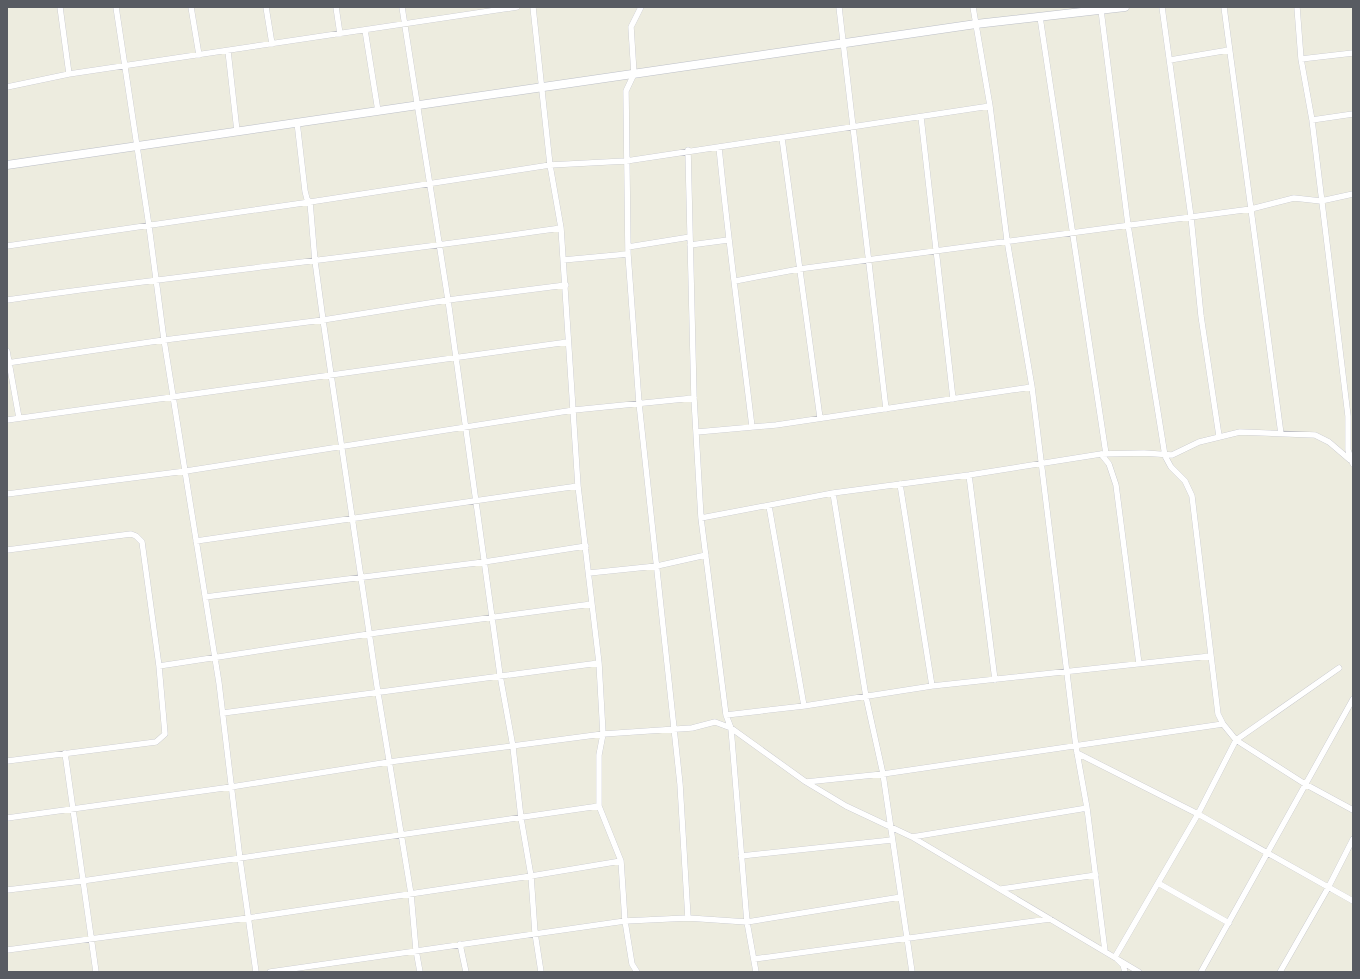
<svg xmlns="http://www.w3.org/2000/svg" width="1360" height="979" font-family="Overpass,sans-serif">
<rect width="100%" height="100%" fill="#edecdf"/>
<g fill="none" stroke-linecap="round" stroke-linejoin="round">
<g stroke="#bdbec5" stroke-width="6">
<path id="street" d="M60 7 69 74
M116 7 149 226 164 340 219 683 240 859 256 972
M191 7 199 55
M266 7 272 44
M336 7 340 34
M402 7 448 300 500 675 513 747 521 818 531 876 535 933 541 972
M533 7 550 165 561 228 578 486 599 663 603 734 599 755V806L621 861 625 921 632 964 637 972
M641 7 631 27 634 74 626 91 628 254 639 403 680 784 688 918
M839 7 886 409
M973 7 990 106 1007 240 1032 387 1076 747 1087 808 1105 951
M1162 7 1191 217 1201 316 1219 436
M1224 7 1281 434
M1297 7 1301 59 1312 120 1348 416V450L1353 464
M1101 10 1128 225 1165 456 1171 467 1185 481 1192 496 1218 714 1223 724 1236 740 1305 784 1353 810
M1040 17 1106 454
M365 30 378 111
M228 51 237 131
M1301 59 1353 53
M1170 60 1229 50
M7 87 69 74 517 7
M921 117 953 399
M1312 120 1353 114
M297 122 305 191 307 199 310 202 315 261 323 320 378 693 411 894 416 950 420 972
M782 138 820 418
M719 147C728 240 741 334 752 427
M688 150 694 398 701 518 726 715 731 728 747 922 756 972
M690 245 728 240
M7 246 310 202 550 165 626 161 990 106
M628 247 690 237
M563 260 628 254
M735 281 799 269 1251 209 1294 198 1321 201 1353 194
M7 300C191 274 376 255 561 228
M7 351 19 418
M7 363 164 340 323 320 448 300 566 285
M7 420 568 342
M697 432 776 425 1032 387
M1101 454 1109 464 1116 485 1139 664
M969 475 995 680
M900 484 932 686
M833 493 866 697 883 774 912 972
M7 494 186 471 574 410 694 398
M769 506 804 706
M701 518 833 493 969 475 1101 454 1144 453 1172 455 1199 442 1240 432 1315 435 1329 442 1350 460
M196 541 578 486
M7 550 131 534 136 536 142 542 159 666 165 734 156 742 7 761
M589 573 657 566 706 555
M205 597 484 562 586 546
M159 666 369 634 592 604
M223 713 599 663
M726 715 804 706 932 686 1211 656
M65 753 96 972
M1077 753 1198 814 1353 901
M806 782 883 774 1223 724
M7 818 231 787 389 762 603 734 692 728 715 722 731 728 806 782 846 806 912 837 1139 972
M912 837 1087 808
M741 856 892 840
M1158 883 1229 923
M1001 889 1096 875
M7 890 82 881 599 806
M460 944 466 972
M7 950 248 918 531 876 621 861
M754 959 1050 919
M270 972 625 921 688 918 747 922 901 897
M1125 972 1123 965 1115 957 1198 814 1236 740 1339 668
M1201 972 1353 699
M1280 972 1328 888 1353 839"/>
</g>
<g stroke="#bcbfc7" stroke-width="9">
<path id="secondary" d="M7 165 976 24 1125 7"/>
</g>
<use href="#street" stroke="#fff" stroke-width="5.5"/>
<use href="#secondary" stroke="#fff" stroke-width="8"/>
</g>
<rect width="1360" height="979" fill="none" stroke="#585b62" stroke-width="16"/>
</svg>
